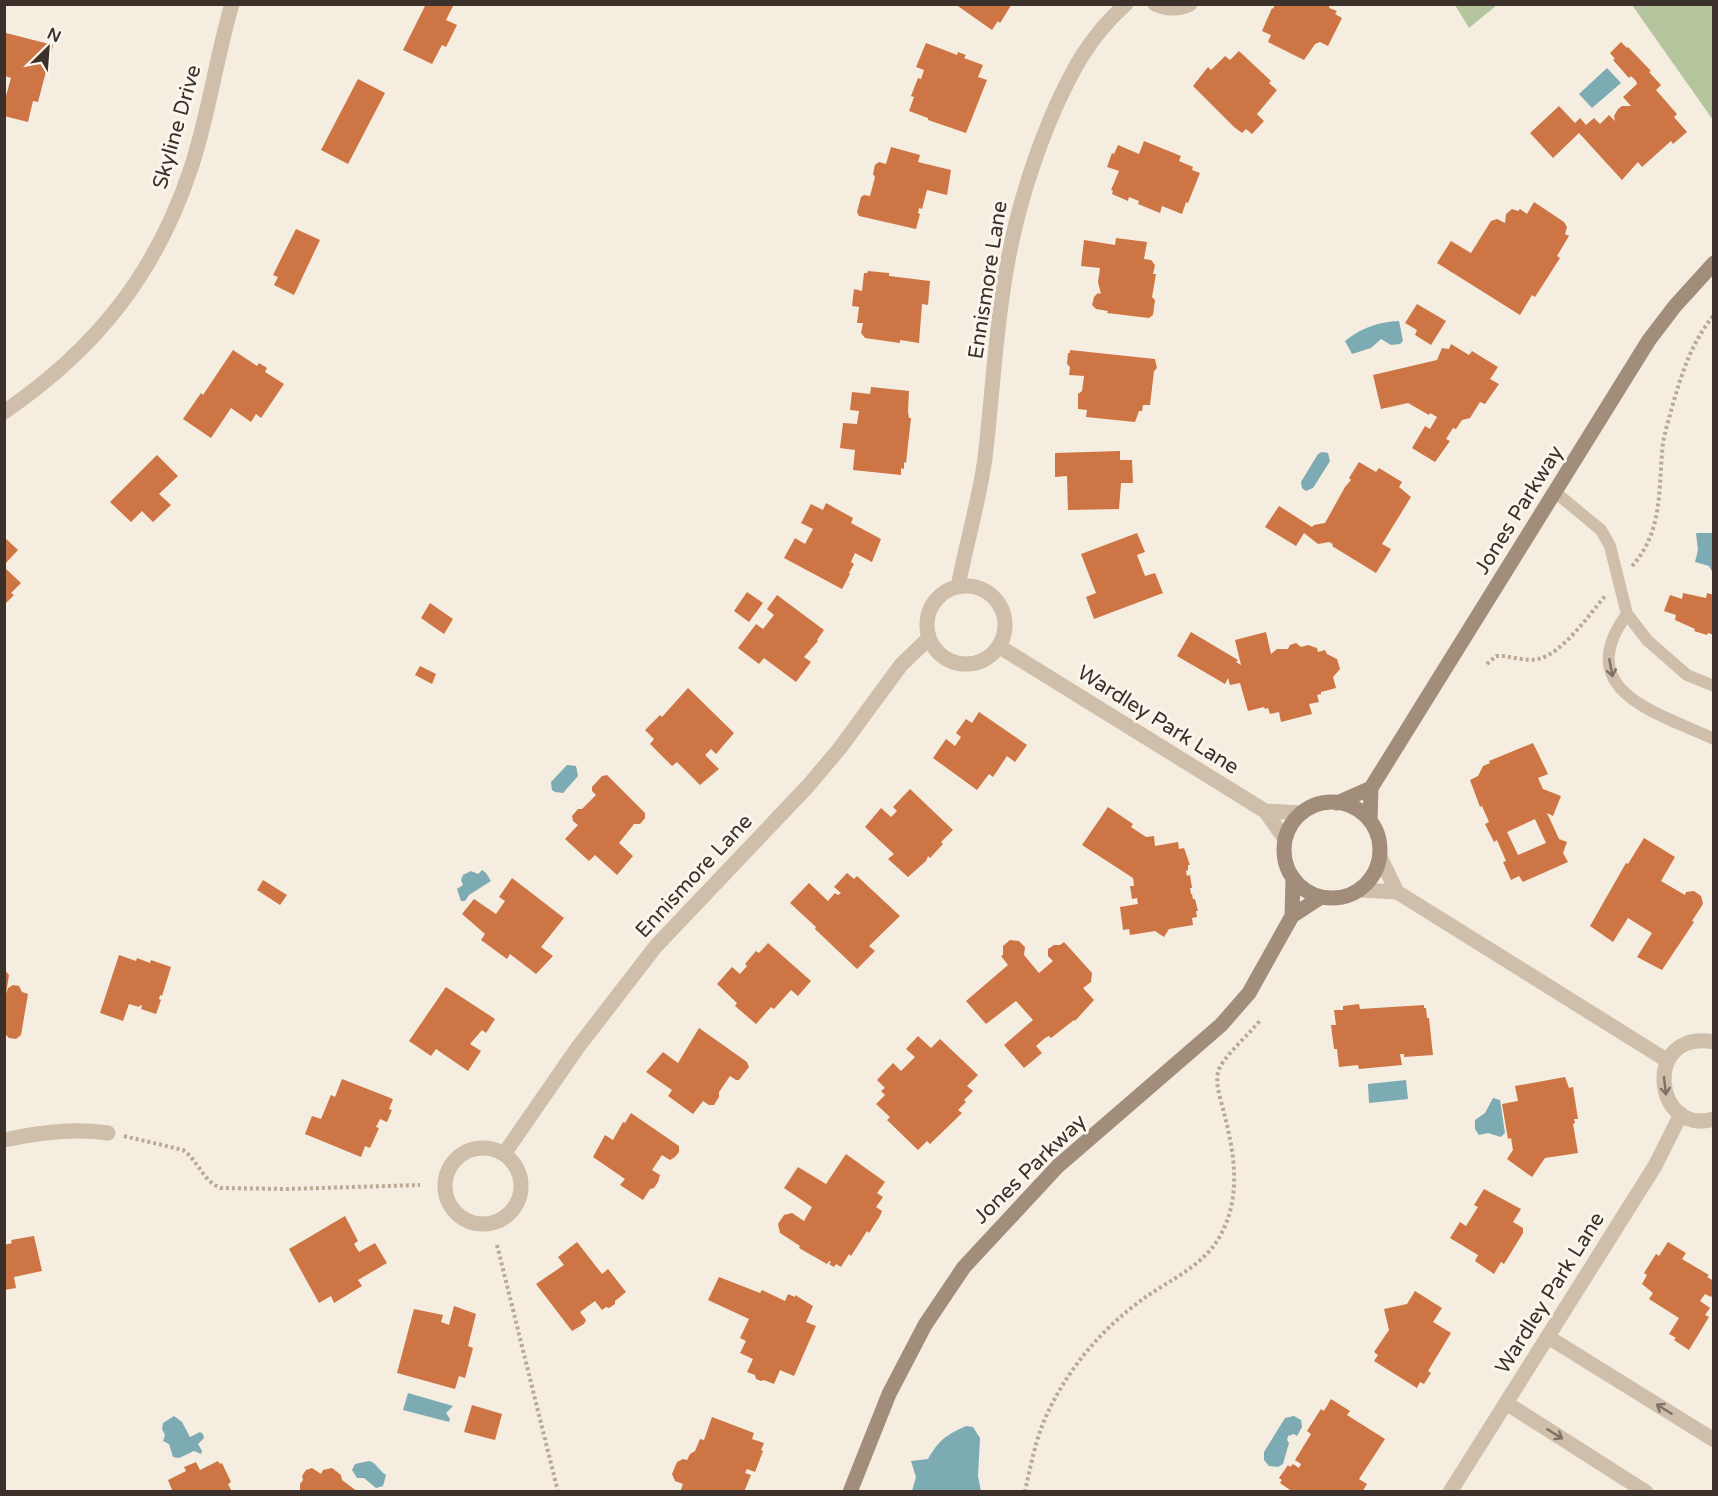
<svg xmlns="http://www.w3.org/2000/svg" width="1718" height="1496" font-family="'Varela Round',sans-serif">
<rect width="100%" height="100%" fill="#f5eddf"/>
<path fill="#b4c59e" d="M1455 5H1497L1469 28Z
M1632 5H1713V120Z"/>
<path fill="#7cabb4" d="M1607 68 1621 83 1592 108 1579 94Z
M1399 321 1403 341 1400 344 1391 345 1381 339 1371 348 1352 354 1345 341C1361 328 1378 322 1399 321Z
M1322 452 1328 453 1330 461 1313 488 1306 491 1302 488 1301 482 1318 454Z
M1696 533H1713V573L1709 566 1695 562 1698 550Z
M567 765 576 766 578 776 563 793 555 792 552 790 551 782Z
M482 870 486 873 491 881 469 895 465 901H461L457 889 463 885 461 880 463 875 471 871 478 874Z
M1406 1080 1408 1099 1369 1103 1368 1084Z
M1493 1098 1500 1100 1505 1133 1501 1137 1488 1133 1479 1135 1475 1129V1120L1485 1113Z
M408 1393 453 1406 446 1413 450 1419 449 1422 403 1410Z
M174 1416 182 1422 190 1437 200 1432 203 1434 204 1438 198 1444 202 1451 201 1454 194 1451 179 1458 173 1457 169 1444 163 1441 165 1435 162 1429 163 1423Z
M1294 1416 1301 1420 1302 1427 1297 1436 1294 1434 1288 1436 1287 1440 1289 1443 1283 1464 1278 1467 1269 1466 1264 1460V1452L1285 1418Z
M966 1426 973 1427 980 1438 978 1476 981 1491H912L916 1477 911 1461 928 1459C939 1440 946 1435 966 1426Z
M369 1461C376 1462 379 1471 386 1475L383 1486 376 1488 364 1478H357L352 1470 355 1464Z"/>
<path fill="#cd7545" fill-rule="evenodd" d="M426 4H454L446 20 457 25 446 47 442 45 432 64 403 50Z
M955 4H1012L1000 23 998 21 992 30Z
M1275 4H1330L1329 8 1337 11 1335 14 1342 18 1328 46 1320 42 1315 44 1304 60 1268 42 1271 35 1262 31 1272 8 1273 9Z
M6 33 53 45 38 102 33 101 28 122 4 116V103L11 78 5 76 4 40Z
M1621 42 1627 48 1628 47 1651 71 1649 72 1661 85 1656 90 1677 114 1674 117 1687 132 1673 144 1671 141 1642 167 1638 162 1622 180 1579 133 1553 158 1530 133 1559 106 1575 123 1580 118 1586 125 1594 118 1600 124 1609 115 1615 121 1614 116 1618 109 1622 106H1631L1623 97 1637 84 1636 81 1631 76 1629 78 1613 60 1615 59 1610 53Z
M926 43 957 55 958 52 966 55 964 58 983 65 978 77 987 80 966 133 928 120V118L909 111 914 97 911 96 918 78 921 79 924 70 916 67Z
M1239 51 1271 81 1269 83 1277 90 1257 114 1264 121 1252 134 1246 129 1242 133 1234 127 1193 86 1208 67 1211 70 1225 56 1230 60Z
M358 79 385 93 348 164 321 150Z
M1144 141 1181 156 1179 161 1193 167 1192 170 1200 173 1188 203 1186 202 1182 214 1162 206 1160 213 1138 204 1139 201 1129 197 1128 201 1112 194 1113 191 1111 190 1119 171 1107 167 1112 153 1114 154 1118 145 1139 154Z
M891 147 920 155 918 162 951 170 947 195 927 190 922 209 919 208 918 213 920 214 916 229 859 216 857 212 861 197 864 195 870 196 875 177 873 174 875 165 879 162 886 164Z
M1534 202 1564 222 1567 227 1565 234 1569 236 1557 256 1560 258 1535 297 1532 295 1520 315 1437 263 1451 241 1471 253 1491 221 1497 219 1505 223 1506 214 1512 209 1518 211 1520 209 1527 214Z
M296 229 320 240 294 295 274 285 278 277 273 275Z
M1116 238 1147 242 1144 259 1151 260 1155 265 1153 274H1156L1152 297 1155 300 1153 315 1149 318 1107 313 1108 311 1096 309 1092 305 1094 297 1098 293 1101 294 1098 282 1100 268 1081 266 1084 240 1115 245Z
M868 271 889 273V276L930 281 928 305 922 304 919 343 900 340V343L865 338 861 333 863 323H857L859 307 852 306 854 289 862 291 864 273H867Z
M1417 304 1446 321 1431 345 1415 335 1417 330 1405 323Z
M1451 344 1469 355 1472 351 1498 367 1490 379 1499 384 1485 404 1480 402 1470 418 1462 420 1456 429 1453 428 1446 439 1450 441 1435 462 1412 448 1425 426 1430 429 1437 417 1430 413 1429 415 1408 403 1381 409 1373 375 1437 360 1442 348 1449 349Z
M233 350 257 366 259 363 267 368 265 372 284 384 261 418 256 414 251 422 231 408 211 438 183 419 201 393 203 395Z
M1070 350 1155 359 1157 368 1154 371 1150 405H1143L1142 411H1139L1135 422 1086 417 1087 410 1078 409V394L1082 391 1084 376 1069 375 1070 367 1067 364 1068 353H1070Z
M871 387 909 391 908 411 909 418H911L906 463 904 462V469L901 468V475L853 470 855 450 840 448 843 423 857 424 859 411 850 410 852 392 870 394Z
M1120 451V460H1132L1133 483H1121L1119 509 1068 510 1067 476 1055 477V453Z
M157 455 178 476 159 494 171 505 153 522 142 511 131 522 110 502Z
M1359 462 1376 472 1379 468 1402 482 1399 487 1411 497 1382 544 1391 549 1376 573 1332 546 1333 544 1329 542 1318 544 1304 533 1296 546 1265 527 1279 506 1312 527 1314 525 1325 523 1345 487 1351 480 1349 478Z
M826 503 853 518 851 523 881 539 872 562 855 553 851 562 854 564 849 573 850 574 842 589 784 558 795 538 805 544 813 529 801 523 811 504 823 510Z
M1137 533 1145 552 1137 555 1145 576 1155 573 1163 593 1094 619 1086 597 1096 593 1081 554Z
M4 537 18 550 4 565Z
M4 567 21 583 11 593 14 595 4 605Z
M747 592 763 603 749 622 734 611Z
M1683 593 1706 598 1707 593 1714 595V635L1708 633 1707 635 1694 631 1695 629 1675 620 1676 615 1664 611 1670 595 1682 599Z
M777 595 824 630 817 640 818 641 804 657 811 662 796 682 764 658 759 664 738 648 756 624 763 629 774 615 767 609Z
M430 603 453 619 444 634 421 618Z
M1191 632 1238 660 1236 662 1241 665 1235 640 1266 632 1271 654 1277 649H1288L1290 645 1296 643 1301 647 1308 645 1317 648 1318 652 1325 650 1327 654 1337 659 1340 669 1333 677 1336 688 1321 692V694L1317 695 1319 702 1309 704 1312 714 1281 722 1279 712 1270 714 1268 708 1265 709 1264 707 1248 711 1240 683 1230 685 1228 678 1225 684 1177 656Z
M420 666 436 674 432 684 415 675Z
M688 688 734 733 716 754 711 749 705 755 719 769 700 785 677 762 672 766 650 744 654 739 645 730 660 715 662 717Z
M979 712 1027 745 1015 762 1007 756 993 777 989 774 977 790 933 758 946 739 955 746 961 737 956 733 966 719 972 723Z
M1533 743 1548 774 1538 778 1543 789 1561 796 1553 816 1547 813 1559 839 1567 842 1563 853 1568 862 1523 882 1519 876 1511 880 1503 862 1506 861 1497 840 1494 842 1485 824 1489 822 1482 806 1480 807 1470 780 1478 776 1483 766 1490 763 1489 761ZM1535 819 1546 843 1518 855 1507 832Z
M607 775 645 813V818L640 824H634L619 843 633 856 617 875 595 855 589 861 565 839 578 825 573 821 572 816 578 809H582L596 795 592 791V787L602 776Z
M910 789 953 830 941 842 943 844 930 858 928 856 926 861 908 877 888 859 894 854 865 827 881 808 891 817 897 811 893 807Z
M1108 807 1133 824 1131 827 1146 837 1154 836 1155 846 1178 842 1179 849 1184 848 1190 865H1188V870L1186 871 1187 876 1190 875 1192 888H1190L1191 894H1192L1193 899H1195L1198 911H1196L1197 917 1192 918 1193 925 1169 929 1164 937 1155 931 1130 935 1129 929 1123 930 1120 907 1138 904 1137 898 1132 899 1130 886H1134L1133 878 1082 845Z
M1644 838 1675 857 1661 881 1685 895 1686 892 1694 891 1701 896 1703 904 1692 921 1694 922 1662 970 1637 957 1652 933 1628 918 1613 942 1590 926 1626 863 1628 864Z
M847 873 854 879 857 876 900 916 869 946 875 951 857 969 815 929 816 927 790 903 809 883 828 901 835 893 838 895 841 893 834 887Z
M512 878 564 918 541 947 553 956 536 974 510 954 507 959 481 940 485 934 462 914 474 899 496 914 505 901 499 897Z
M263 880 287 895 280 905 257 890Z
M1010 940 1019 941 1025 947 1024 955 1039 973 1053 961 1048 956V949L1054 945H1060L1064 942 1092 973 1091 982 1083 988 1094 1000 1075 1021 1074 1020 1051 1038 1049 1036 1045 1038 1036 1046 1042 1053 1024 1068 1004 1045 1033 1020 1016 1001 986 1024 966 1001 1008 965 1001 956 1003 955V946Z
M768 943 811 981 798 996 791 990 774 1009 771 1007 756 1024 735 1006 737 1003 717 984 732 967 740 974 747 966 745 964 756 951 759 953Z
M119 955 136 961 137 958 150 963 151 960 171 967 162 996 160 995 159 999 161 1000 156 1014 141 1009 142 1006 140 1005 139 1007 129 1004 123 1021 100 1013Z
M4 969 9 975 6 994 8 988 13 985 19 986 22 992 28 994 21 1035 16 1039 9 1038 4 1033Z
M446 987 495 1019 486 1033 482 1030 470 1044 481 1051 468 1071 436 1049 431 1056 409 1041Z
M1359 1004 1360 1009 1424 1005V1008H1426L1427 1018H1429L1433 1055 1404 1057V1054H1400L1402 1065 1359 1069 1358 1065 1339 1067 1337 1049H1334L1331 1025H1336L1334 1010H1343V1006Z
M699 1028 747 1062 749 1067 739 1080H736L730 1076 719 1092V1097L714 1105H709L703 1101 693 1114 668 1096 672 1090 646 1072 663 1052 678 1063Z
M918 1036 931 1048 940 1039 978 1075 967 1086 973 1091 964 1100 966 1102 958 1110 962 1113 930 1144 927 1141 918 1150 887 1120 890 1117 876 1104 885 1095 881 1091 885 1088 877 1080 893 1063 901 1071 915 1057 906 1049Z
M1565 1077 1569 1088 1573 1087 1578 1119H1574L1575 1123 1573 1124 1578 1153 1545 1158 1532 1177 1507 1159 1513 1150 1511 1138 1508 1139 1502 1104 1518 1101 1515 1086Z
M342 1079 393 1099 389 1109 392 1110 387 1122 380 1119 376 1127 379 1128 370 1148 365 1146 361 1157 305 1134 312 1116 321 1119 331 1095 335 1097Z
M631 1113 679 1146V1152L675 1157 670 1160 662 1155 652 1170 660 1175 658 1182 654 1188 650 1189 643 1200 620 1185 625 1179 593 1157 605 1135 613 1140 623 1122 625 1123Z
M846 1154 885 1182 877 1193 883 1197 876 1207 882 1211 880 1216 869 1233 867 1231 851 1256 849 1254 841 1267 836 1264 834 1267 829 1264 831 1262 829 1261 827 1264 799 1248 800 1246 780 1233 778 1224 784 1215 792 1213 804 1221 812 1207 784 1188 798 1167 826 1184Z
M1484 1189 1521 1209 1513 1222 1523 1228V1233L1504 1264 1501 1262 1494 1274 1475 1261 1478 1255 1450 1238 1460 1222 1466 1226 1478 1207 1474 1205Z
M345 1216 358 1241 354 1244 359 1252 375 1243 387 1263 358 1280 362 1286 334 1303 331 1296 319 1303 289 1249Z
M34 1236 42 1271 14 1277 16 1288 4 1290V1245L12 1243 11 1240Z
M577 1242 602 1274 608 1269 626 1292 615 1301V1304L609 1308 606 1307 602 1310 595 1301 580 1312 586 1320 584 1324 572 1331 536 1284 564 1265 558 1257Z
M1668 1242 1686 1253 1682 1259 1709 1275 1707 1277 1714 1281V1293L1711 1297 1705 1294 1700 1301 1710 1308 1705 1315 1709 1317 1689 1350 1674 1340 1676 1338 1669 1334 1679 1318 1649 1299 1653 1293 1642 1284 1647 1275 1644 1273 1656 1254 1659 1256Z
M719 1277 760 1293 762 1290 785 1301 788 1294 795 1297V1295L813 1306 806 1322 816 1326 794 1376 780 1370 774 1384 764 1380 761 1381 756 1379 755 1375 747 1372 753 1359 740 1353 746 1341 740 1338 749 1319 708 1300Z
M1415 1291 1442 1308 1433 1322 1451 1333 1428 1371 1431 1373 1424 1384 1420 1382 1417 1388 1374 1361 1378 1355 1374 1352 1389 1330 1384 1309 1407 1304Z
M454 1306 476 1314 468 1346 473 1348 465 1378 459 1376 455 1389 397 1373 414 1309 443 1315 441 1322 449 1325Z
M1331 1399 1350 1411 1347 1415 1385 1439 1359 1479 1367 1484 1362 1492H1293L1280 1483 1282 1480 1279 1478 1288 1465 1290 1467 1293 1464 1299 1468 1301 1464 1295 1460 1311 1434 1307 1431 1321 1409 1324 1411Z
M472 1405 502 1414 495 1440 464 1432Z
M712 1417 754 1433 752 1439 764 1443 761 1450 763 1451 755 1472 747 1469 745 1473 751 1475 744 1492H680L683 1484 675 1481 672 1474 677 1462 683 1459 687 1460 690 1454 695 1451 700 1439 704 1440Z
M218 1461 220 1464 222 1463 231 1482 228 1484 232 1492H168L172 1490 168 1480 186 1471 184 1467 196 1462 200 1470Z
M312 1468 321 1474 323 1470 332 1468 341 1475 342 1480 358 1492H300V1484L303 1480 302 1476 306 1470Z"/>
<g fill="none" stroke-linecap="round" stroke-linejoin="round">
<path stroke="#baa994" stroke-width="4" stroke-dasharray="3 3" stroke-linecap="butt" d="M1632 566C1664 531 1658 487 1663 443 1665 431 1669 419 1672 407 1682 373 1691 343 1714 315
M1487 664 1496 656C1510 655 1523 662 1538 659 1562 654 1589 615 1605 596
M124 1136 183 1150C198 1160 203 1182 221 1188L287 1189 420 1185
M497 1245 558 1492
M1025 1492C1030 1468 1035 1443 1044 1421 1065 1372 1100 1330 1143 1299 1169 1280 1204 1266 1220 1236 1241 1199 1235 1156 1225 1117 1222 1103 1215 1086 1218 1072 1222 1057 1251 1033 1261 1019"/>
<path stroke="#cebeaa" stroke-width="12" d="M1555 492 1601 530 1610 546 1627 614 1647 640 1687 675 1714 686
M1627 614C1570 692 1659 713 1714 739"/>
<path stroke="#cebeaa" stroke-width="15" d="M1155 4C1167 9 1178 10 1190 4
M4 412C96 349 156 274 191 168 209 114 216 58 232 4
M927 625a39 39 0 1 1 78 0a39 39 0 1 1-78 0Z
M958 587C966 544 979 502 985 458 991 407 994 356 1001 305 1009 239 1027 174 1053 113 1072 70 1090 36 1126 4
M1000 647 1265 811 1285 839
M1265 811 1302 813
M1380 857 1397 892 1668 1061
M1360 890 1397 892
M1714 1042C1642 1028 1653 1137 1714 1119
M4 1140C40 1132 73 1128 108 1133
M445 1186a38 38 0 1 1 76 0a38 38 0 1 1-76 0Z
M504 1154 578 1047 656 946 808 786 840 748 901 665 929 638
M1548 1337 1714 1440
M1506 1403 1646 1492
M1450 1492 1655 1166 1681 1114"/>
<path stroke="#a28d7b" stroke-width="15" d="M1284 850a48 48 0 1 1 96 0a48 48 0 1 1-96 0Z
M1337 803 1371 788
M1370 821 1371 788 1649 340 1675 306 1714 263
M1292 916 1321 897
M850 1492 889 1394 925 1325 964 1267 1058 1166 1221 1025 1249 993 1292 916 1293 879"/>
</g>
<defs><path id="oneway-shaft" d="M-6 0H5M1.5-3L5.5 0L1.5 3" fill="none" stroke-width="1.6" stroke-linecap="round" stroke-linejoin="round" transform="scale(1.5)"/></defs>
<g stroke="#7d7064">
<use href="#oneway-shaft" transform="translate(1611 668) rotate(79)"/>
<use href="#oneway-shaft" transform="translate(1665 1086) rotate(83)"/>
<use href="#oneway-shaft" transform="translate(1664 1409) rotate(-148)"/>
<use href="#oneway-shaft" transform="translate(1555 1434) rotate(32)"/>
</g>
<g text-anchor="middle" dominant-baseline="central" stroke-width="6" stroke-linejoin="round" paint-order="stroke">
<g font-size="21" fill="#3b312a" stroke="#fbf6ed">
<text transform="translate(177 127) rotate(-74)">Skyline Drive</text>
<text transform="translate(988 280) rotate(-81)">Ennismore Lane</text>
<text transform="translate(1519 510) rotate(-58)">Jones Parkway</text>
<text transform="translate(1158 720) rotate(32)">Wardley Park Lane</text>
<text transform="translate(694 876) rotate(-47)">Ennismore Lane</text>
<text transform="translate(1030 1169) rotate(-44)">Jones Parkway</text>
<text transform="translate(1550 1293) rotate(-58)">Wardley Park Lane</text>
</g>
</g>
<rect width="1718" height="1496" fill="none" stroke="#3b312a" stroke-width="12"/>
<g transform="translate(48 48) rotate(25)" stroke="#fbf6ed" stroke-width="4.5" paint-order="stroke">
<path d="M0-4.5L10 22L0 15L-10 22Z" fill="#3b312a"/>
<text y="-9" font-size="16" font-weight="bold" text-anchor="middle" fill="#3b312a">N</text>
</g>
</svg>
